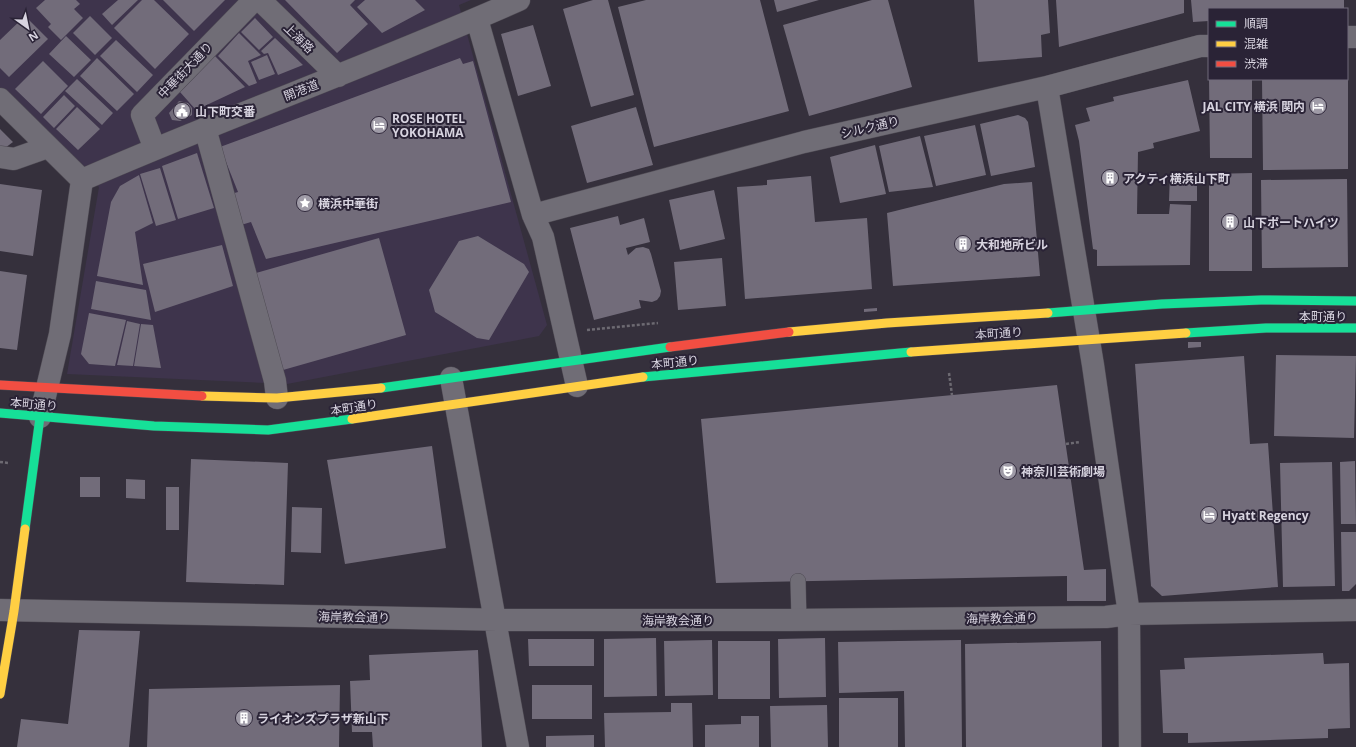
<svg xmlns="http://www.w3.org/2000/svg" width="1356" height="747" font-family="'Open Sans','Noto Sans JP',sans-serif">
<rect width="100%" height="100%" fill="#35303c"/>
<path fill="#3e344c" d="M0 0H471L459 5 547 325 539 336 287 384 67 374 99 187 0 87Z"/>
<path fill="#726c7a" d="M45 0H76L80 4 74 9 83 18 61 40 48 27 51 24 36 8Z
M118 0H138L112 25 102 14Z
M142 0H154L189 34 155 69 114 28Z
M163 0H225L194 31Z
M285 0H355L350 5 368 24 337 53Z
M365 0H415L425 10 382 33 357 7Z
M593 0H608L634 95 591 107 563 9Z
M646 0H760L789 111 654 147 618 7Z
M774 0H819L777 12Z
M872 0H888L912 87 809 116 783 25Z
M974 0H1048L1050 33 1041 35 1042 57 978 62Z
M1056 0H1184V13L1059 47Z
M1191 0H1344V9H1209V21L1193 22Z
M25 16 48 39 9 77 0 68V40Z
M90 16 112 38 95 55 73 33Z
M255 18 273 37 259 50 241 32Z
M533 25 551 86 518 96 501 34Z
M239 33 261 55 248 61 257 83 249 86 218 56Z
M66 36 91 60 74 77 49 54Z
M275 38 303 65 278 75 268 53 264 54 261 51Z
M116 40 153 75 137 92 100 56Z
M267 55 275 74 259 80 251 62Z
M215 56 245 87 196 110 180 92Z
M97 58 134 94 117 111 80 76Z
M460 58 463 64 473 61 511 202 266 259 251 222 241 225 231 194 238 192 220 147Z
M43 61 68 86 41 114 15 89Z
M77 79 113 113 102 125 65 91Z
M1209 79H1252V158H1210Z
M1262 79H1348V169L1263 170Z
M1188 80 1200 131 1153 143 1154 148 1138 152 1137 214H1169L1170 204 1191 205 1190 265 1097 266V250L1093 249 1079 141 1075 125 1090 121 1086 108 1114 101 1113 97Z
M64 95 75 106 54 128 43 117Z
M179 101 188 103 192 108V115L180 121 172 120 169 113Z
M77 107 100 129 78 150 56 129Z
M636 107 653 165 587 183 571 126Z
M1018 115 1025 118 1028 122 1035 167 991 176 980 124Z
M975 125 986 175 936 186 924 136Z
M0 129 13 142 5 148 0 147Z
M920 136 933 187 889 192 879 146Z
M875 145 886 194 840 203 830 157Z
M197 153 214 208 178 219 162 166Z
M160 168 176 220 156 226 140 174Z
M1170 173H1197V201H1169Z
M1252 173V271H1209V174Z
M139 175 153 223 135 232 143 285 97 276 111 202 120 186Z
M811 176 815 222 867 218 872 289 745 299 737 187 767 185V180Z
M1347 179 1348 267 1262 268 1261 180Z
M1032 182 1040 276 893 286 887 213 1004 184Z
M0 184 42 190 33 256 0 251Z
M714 190 725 239 680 250 669 200Z
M618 216 620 225 644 218 650 242 626 248 628 255 636 248 643 247 649 249 651 254 661 291 660 296 657 300 652 302 639 300 641 308 594 320 570 228Z
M478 236 524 264 529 272 489 340 477 338 435 312 429 290 459 241Z
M379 238 406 335 283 370 256 273Z
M222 245 233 286 155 312 143 264Z
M722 258 726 306 678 310 674 262Z
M0 271 27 275 17 350 0 348Z
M96 281 146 290 151 320 91 309Z
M877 308V311L864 312V309Z
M89 313 126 320 115 366 89 364 81 354Z
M127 321 140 324 133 366 117 365Z
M141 324 153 325 161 368 134 366Z
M1188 342H1201V347L1188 348Z
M1276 355 1356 356 1354 438 1274 436Z
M1244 356 1250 444 1268 443 1278 587 1162 596 1151 586 1135 364Z
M1057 385 1084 570 1106 569V601H1067V576L716 583 701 419Z
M432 446 446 548 345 564 327 460Z
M191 459 288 463 284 585 186 582Z
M1355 461 1356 524H1341L1340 462Z
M1332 462 1335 586 1283 587 1280 463Z
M80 477H100V497H80Z
M126 479 145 480V499L126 498Z
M166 487H179V530H166Z
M292 507 322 508 321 553 291 552Z
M1341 532H1356V584L1349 591H1342Z
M79 630 140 631 129 747H17L21 719 68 724Z
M656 638 657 696 604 697V639Z
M825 638 826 697 779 698 778 639Z
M528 639H594V666H529Z
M712 640 713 695 665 696 664 641Z
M961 640 962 747H905L904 691 839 693 838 642Z
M718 641H770V699H718Z
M1101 641 1102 747H966L965 644Z
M478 650 482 747H373L372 732H352L350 681 370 680 369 655Z
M1323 653 1324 664 1349 663 1350 728 1328 729V738L1188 743V733H1163L1160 670 1185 669 1184 658Z
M340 685 339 747H147L149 689Z
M532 685H592V719H532Z
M839 698H898V747H839Z
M671 703H692L693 747H605L604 713 671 712Z
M827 705 828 747H771L770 706Z
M741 716H759V747H705V725L741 724Z
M594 735V747H546V736Z"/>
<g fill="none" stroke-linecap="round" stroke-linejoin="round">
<g stroke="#4f4b54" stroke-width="16">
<path id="lane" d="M798 581 799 620"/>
</g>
<g stroke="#4f4b54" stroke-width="23">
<path id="street" d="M260 0 338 76
M477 19 533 215 543 237 577 386
M1347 37H1356
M1047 87 1093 365 1129 614 1130 747
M0 99 82 180
M205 128 275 381 277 398
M155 149 142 115 254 0
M0 157 14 159 48 147
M82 180C226 117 375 64 519 0
M533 215 804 142 1047 87 1200 46H1209
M451 378 518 747
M40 417 60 334 82 180
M0 610 514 620H790L1106 617 1129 614 1356 610"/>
</g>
<g stroke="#4f4b54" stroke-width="10">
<path id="fast" d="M1048 313 1162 304 1261 300 1356 301
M1186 333 1266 328H1356
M643 377 911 352
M381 388 670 347
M0 413 154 426 268 430 352 419
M25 529 40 417"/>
</g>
<g stroke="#4f4b54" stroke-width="10">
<path id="slow" d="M789 332 887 323 1048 313
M911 352 1186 333
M202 396 277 398 381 388
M352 419 643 377
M0 694 14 611 25 529"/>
</g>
<g stroke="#4f4b54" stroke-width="10">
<path id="jam" d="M670 347 789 332
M0 385 202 396"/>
</g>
<path stroke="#6d6a72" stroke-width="2.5" stroke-dasharray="3 2" stroke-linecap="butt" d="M587 330 658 323
M949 373 952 395
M1066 444 1080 442
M0 462 9 463"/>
<use href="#lane" stroke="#706d76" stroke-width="15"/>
<use href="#street" stroke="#706d76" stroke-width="22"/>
<use href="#fast" stroke="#16e098" stroke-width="9"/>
<use href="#slow" stroke="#ffcf43" stroke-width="9"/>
<use href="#jam" stroke="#f24e42" stroke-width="9"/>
</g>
<defs>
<g id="hotel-disc" transform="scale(0.9)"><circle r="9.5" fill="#9f9ba7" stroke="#2a2336"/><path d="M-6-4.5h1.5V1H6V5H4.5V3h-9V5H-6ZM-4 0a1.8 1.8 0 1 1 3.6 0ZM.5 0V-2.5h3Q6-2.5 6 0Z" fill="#fff"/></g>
<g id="civic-disc" transform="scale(0.9)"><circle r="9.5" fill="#9f9ba7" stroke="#2a2336"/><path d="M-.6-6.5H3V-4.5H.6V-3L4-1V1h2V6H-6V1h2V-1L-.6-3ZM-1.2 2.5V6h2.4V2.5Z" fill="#fff"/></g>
<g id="building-disc" transform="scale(0.9)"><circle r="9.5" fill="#9f9ba7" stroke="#2a2336"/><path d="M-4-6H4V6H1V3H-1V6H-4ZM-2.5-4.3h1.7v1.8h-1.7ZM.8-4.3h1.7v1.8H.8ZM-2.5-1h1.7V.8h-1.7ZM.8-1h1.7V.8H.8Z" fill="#fff"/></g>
<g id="sight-disc" transform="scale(0.9)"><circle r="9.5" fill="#9f9ba7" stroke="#2a2336"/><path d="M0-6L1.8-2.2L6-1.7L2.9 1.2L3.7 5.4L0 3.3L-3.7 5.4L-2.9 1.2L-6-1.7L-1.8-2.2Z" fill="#fff"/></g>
<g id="theatre-disc" transform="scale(0.9)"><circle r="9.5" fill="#9f9ba7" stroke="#2a2336"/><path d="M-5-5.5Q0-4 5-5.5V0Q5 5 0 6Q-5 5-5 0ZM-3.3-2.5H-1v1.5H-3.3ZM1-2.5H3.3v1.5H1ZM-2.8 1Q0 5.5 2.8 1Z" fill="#fff"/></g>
</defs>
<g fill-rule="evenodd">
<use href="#hotel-disc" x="1318" y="106"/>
<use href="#civic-disc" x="182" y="111"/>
<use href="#hotel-disc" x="379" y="125"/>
<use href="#building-disc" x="1110" y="178"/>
<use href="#sight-disc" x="305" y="203"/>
<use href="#building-disc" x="1230" y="222"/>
<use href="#building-disc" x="963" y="244"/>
<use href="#theatre-disc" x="1008" y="471"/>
<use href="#hotel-disc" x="1209" y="515"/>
<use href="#building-disc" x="244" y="718"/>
</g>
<g text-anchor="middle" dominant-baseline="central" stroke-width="4" stroke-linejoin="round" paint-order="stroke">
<g font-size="12" fill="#d8d4e0" stroke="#2a2336">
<text transform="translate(299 38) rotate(44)">上海路</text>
<text transform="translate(185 70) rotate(-46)">中華街大通り</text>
<text transform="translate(301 90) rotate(-21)">開港道</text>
<text transform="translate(870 127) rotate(-13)">シルク通り</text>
<text x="1323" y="316">本町通り</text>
<text transform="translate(999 333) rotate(-4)">本町通り</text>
<text transform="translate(675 362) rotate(-6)">本町通り</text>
<text transform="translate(34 404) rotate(5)">本町通り</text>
<text transform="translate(354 407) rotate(-9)">本町通り</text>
<text transform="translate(354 617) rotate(1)">海岸教会通り</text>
<text transform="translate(1002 618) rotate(-1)">海岸教会通り</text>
<text x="678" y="620">海岸教会通り</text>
</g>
<g font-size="12" font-weight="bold" fill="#d8d4e0" stroke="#2a2336" text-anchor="start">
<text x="1305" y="106" text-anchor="end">JAL CITY 横浜 関内</text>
<text x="195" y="111">山下町交番</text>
<text x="392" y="118">ROSE HOTEL<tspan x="392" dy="14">YOKOHAMA</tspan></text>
<text x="1123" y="178">アクティ横浜山下町</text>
<text x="318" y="203">横浜中華街</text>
<text x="1243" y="222">山下ポートハイツ</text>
<text x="976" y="244">大和地所ビル</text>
<text x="1021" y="471">神奈川芸術劇場</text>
<text x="1222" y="515">Hyatt Regency</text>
<text x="257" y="718">ライオンズプラザ新山下</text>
</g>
</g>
<rect x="1208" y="8" width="140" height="72" fill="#2a2336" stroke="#706a7a"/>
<rect x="1216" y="21" width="20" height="6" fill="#16e098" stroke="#706a7a"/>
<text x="1244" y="28" font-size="12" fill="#d8d4e0">順調</text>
<rect x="1216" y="41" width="20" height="6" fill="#ffcf43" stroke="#706a7a"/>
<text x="1244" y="48" font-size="12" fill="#d8d4e0">混雑</text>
<rect x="1216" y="61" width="20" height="6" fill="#f24e42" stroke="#706a7a"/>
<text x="1244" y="68" font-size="12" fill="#d8d4e0">渋滞</text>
<g transform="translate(28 28) rotate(147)" stroke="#2a2336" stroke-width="3" paint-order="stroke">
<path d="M0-3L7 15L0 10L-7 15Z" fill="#d8d4e0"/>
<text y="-6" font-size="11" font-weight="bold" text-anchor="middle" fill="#d8d4e0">N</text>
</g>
</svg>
